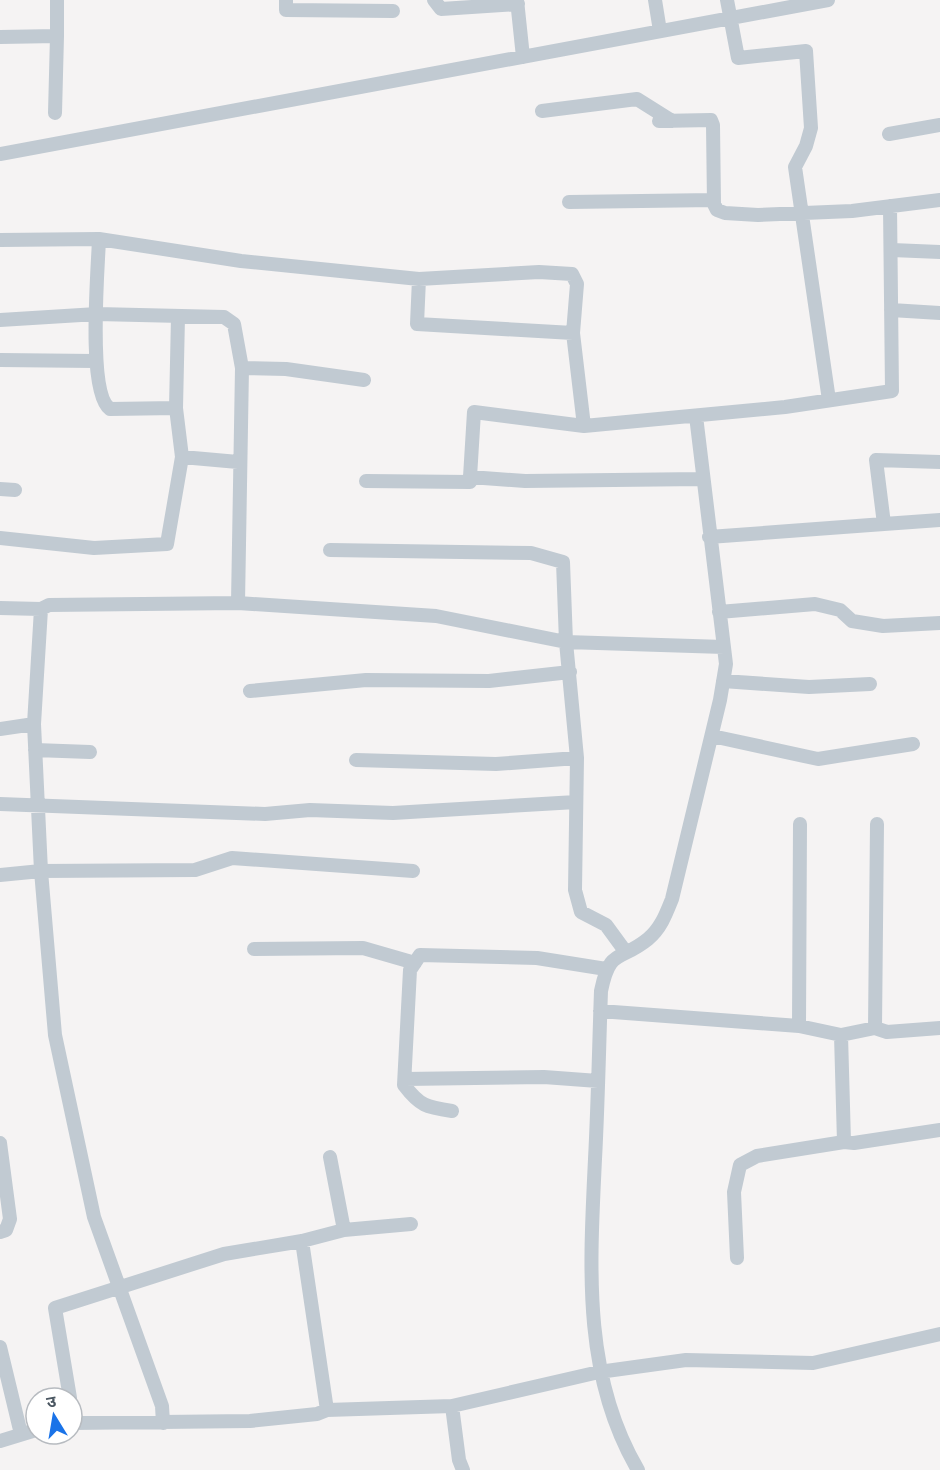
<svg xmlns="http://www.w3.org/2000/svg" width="940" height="1470" font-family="'Archivo Narrow','Noto Sans Devanagari',sans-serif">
<rect width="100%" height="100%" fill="#f5f3f3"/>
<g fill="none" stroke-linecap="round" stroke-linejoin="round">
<path stroke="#c1cad2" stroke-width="14" d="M57 0V36
M286 0V10L393 11
M434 0 441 9 518 4
M517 0 523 57
M655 0 660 31
M727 0 738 58 806 51 811 128 806 146 795 167 829 400
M0 37 57 36 55 113
M542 111 637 99 672 121
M659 121 711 120 713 125 714 204 717 210 725 213 758 215 852 211 940 200
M889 134 940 125
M0 154 828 0
M569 202 714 200
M99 239C98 269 87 393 110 409L176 408
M0 240 99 239 241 261 419 279 539 272 572 274 577 284 573 333 584 426
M892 250 940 252
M419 279 417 324 573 333
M891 310 940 313
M0 320 97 314 224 317 234 324 242 368
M0 360 94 361
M182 457 238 462
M702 479 525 481 470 477 474 412 584 426 785 407 892 391 890 206
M366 481 470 482V477
M0 489 15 490
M884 524 940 520
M709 537 884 524 876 460 940 462
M0 538 94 548 167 544 182 457 176 408 178 317
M330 550 531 553 563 562 566 642 577 758 575 890 581 912 606 925 625 951
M238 603 242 368 286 369 364 380
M0 608 41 609 49 605 238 603 436 616 566 642 724 647
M41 609 34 724 41 871 55 1035 94 1217 162 1406 163 1423
M719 612 815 604 840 610 852 621 883 626 940 623
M723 681 809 687 870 684
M250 691 366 680 489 681 570 672
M0 729 34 724
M712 736 818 759 913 744
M35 750 90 752
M356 760 496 764 577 758
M0 804 265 814 310 810 393 813 576 802
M0 875 41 871 195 870 232 858 413 871
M254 949 363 948 415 963
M600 1011 799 1026 841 1035 875 1028 887 1032 940 1028
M799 1026 800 824
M875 1028 877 824
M841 1035 844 1142
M405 1079 544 1077 598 1081
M452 1111C426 1107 420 1106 404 1085L410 970 420 955 537 958 606 969
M0 1143 10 1219 6 1230 0 1232
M330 1157 344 1230
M302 1241 327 1410
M737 1258 734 1192 740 1165 757 1156 844 1142 854 1143 940 1130
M0 1347 21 1434
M70 1398 55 1308 224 1254 302 1241 344 1230 411 1224
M452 1406 459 1460 463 1470
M72 1423 250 1421 317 1414 327 1410 452 1406 599 1372 686 1360 813 1363 940 1334
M0 1441 36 1430
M638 1470C582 1375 590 1266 595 1159 598 1103 599 1047 601 991 610 947 620 962 648 939 661 928 666 914 672 899L720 700 726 664 696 416"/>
</g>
<g transform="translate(54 1416) rotate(349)"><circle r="28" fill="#ffffff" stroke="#b7bbc0" stroke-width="1.5"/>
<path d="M0-4.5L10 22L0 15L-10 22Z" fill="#1a73e8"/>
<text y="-9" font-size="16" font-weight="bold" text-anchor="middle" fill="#4a5661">उ</text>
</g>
</svg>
